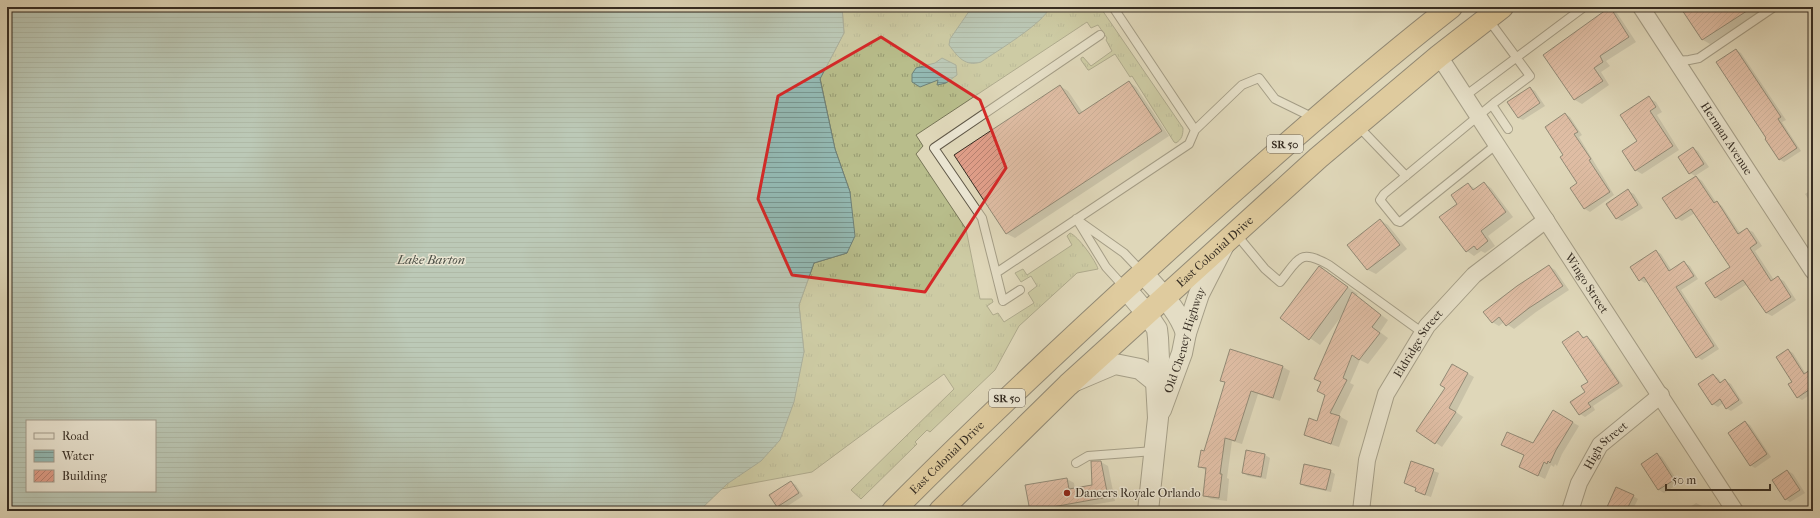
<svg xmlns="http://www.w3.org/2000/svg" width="1820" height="518" font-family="'IM FELL French Canon',serif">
<defs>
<pattern id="grass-tufts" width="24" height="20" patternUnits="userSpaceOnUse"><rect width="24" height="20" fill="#b8bd8b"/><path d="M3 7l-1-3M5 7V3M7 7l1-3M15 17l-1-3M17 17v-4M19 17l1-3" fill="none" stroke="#969a71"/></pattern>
<pattern id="water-rules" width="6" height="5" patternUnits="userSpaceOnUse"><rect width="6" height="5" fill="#93b9b3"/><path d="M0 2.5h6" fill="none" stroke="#799791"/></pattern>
<pattern id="building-hatch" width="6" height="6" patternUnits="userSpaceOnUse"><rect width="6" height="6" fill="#e09e89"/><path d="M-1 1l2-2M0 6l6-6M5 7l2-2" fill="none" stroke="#b68170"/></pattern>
</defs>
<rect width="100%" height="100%" fill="#dfd7b9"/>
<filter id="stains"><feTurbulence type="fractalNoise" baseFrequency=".005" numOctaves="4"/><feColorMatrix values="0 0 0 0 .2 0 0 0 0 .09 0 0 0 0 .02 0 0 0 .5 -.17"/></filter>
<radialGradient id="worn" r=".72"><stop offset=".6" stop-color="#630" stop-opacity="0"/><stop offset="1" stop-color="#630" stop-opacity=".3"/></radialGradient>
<path fill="url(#grass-tufts)" stroke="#777557" d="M842 7H1100L1183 128C1183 135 1182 139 1176 143L1174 142 1132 76 1130 77 1115 54 1089 70H1088L1081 60V58L1083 57 1091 66 1112 51 1106 40 1107 38 1098 25 1091 28 1087 22 916 135 923 146 916 154 966 229 980 299H992L993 302 987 306 993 315 998 313 1004 322 1034 303 1028 293 1037 286 1031 276 1021 282 1015 273 1023 269 1027 275 1072 245 1067 236 1070 233C1078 236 1096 261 1098 269L1077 273 1019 326 995 370 930 432 927 430 915 442 917 444 861 499 851 490 954 389 944 374 812 472 721 489 727 484 804 352 799 305 814 263 847 253 850 192 835 149 820 78 844 33Z"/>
<path fill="url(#water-rules)" stroke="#6e8179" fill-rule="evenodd" d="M7 7H842L844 33 820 79 835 149 850 192 855 236 847 253 814 263 799 305 804 352 794 402 780 440 761 461 727 484 699 511H7ZM27 421H155V491H27Z
M972 7H1050C1044 23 997 51 981 62 965 67 958 57 949 45L950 39Z
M942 58 956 65 957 75 946 83 937 85 938 80 920 87 912 82V74L916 68 935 63Z"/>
<path fill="#0003" d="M1685 7H1767L1710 44 1703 40 1682 9Z
M1807 7H1813V16Z
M1610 9 1617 13 1636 42 1606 61 1610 66 1601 72 1609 85 1582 104 1575 100 1544 55Z
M1736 50 1741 53 1786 120 1782 122 1801 151 1784 162 1779 159Z
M1129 82 1136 87 1169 136 1015 238 1007 234 955 155 1060 86 1068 91 1083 113Z
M1530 88 1535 91 1545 106 1523 120 1518 118Z
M1649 98 1656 102 1662 112 1657 115 1679 150 1642 174 1635 170 1638 141Z
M1565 114 1570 117 1582 135 1579 137 1614 195 1590 212 1585 209 1578 183 1564 155Z
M1693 148 1698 151 1709 167 1695 176 1690 173Z
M1697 177 1702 181 1716 202 1722 206 1740 233 1747 229 1753 232 1762 246 1755 251 1774 280 1778 278 1784 281 1796 300 1772 316 1766 313 1747 284 1721 301 1715 297 1731 267 1695 213 1682 221 1676 218Z
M1484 183 1491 188 1513 217 1488 236 1495 246 1485 253 1481 251 1474 256 1467 251 1459 204 1468 184 1476 189Z
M1813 189V206L1805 194Z
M1628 191 1634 194 1643 208 1622 221 1617 219 1608 204Z
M1380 220 1388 225 1407 249 1376 274 1368 270 1349 245Z
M1656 251 1661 254 1672 271 1684 263 1690 266 1698 279 1681 290 1719 349 1702 360 1697 357 1648 281 1645 283 1640 280Z
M1549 266 1555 270 1569 290 1536 312 1514 329 1504 322 1499 326 1492 322Z
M1319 267 1358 294 1356 296 1388 320 1380 332 1388 338 1368 364 1360 360 1350 383 1354 385 1339 416 1348 421 1339 447 1313 439 1305 434 1318 422 1326 395 1343 314 1320 345 1281 318Z
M1578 332 1585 338 1587 337 1592 340 1623 386 1593 406 1595 410 1585 417 1580 414 1590 382Z
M1231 350 1283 367 1290 371 1280 401 1258 394 1242 444 1232 441 1227 478 1229 479 1227 501 1211 499 1204 495 1207 471 1200 467 1226 383 1221 380Z
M1788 350 1793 353 1806 374 1813 373V393L1802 400 1797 397Z
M1452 365 1474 377 1456 412 1463 417 1442 447 1418 431 1446 388Z
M1713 375 1718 378 1722 383 1726 381 1731 384 1743 403 1731 411 1726 408 1723 403 1718 407 1712 404Z
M1553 411 1579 426 1562 454 1557 466 1555 464 1554 467 1551 465 1545 479 1527 470 1525 456 1502 445 1533 444Z
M1745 422 1750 425 1771 457 1755 468 1750 465Z
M1247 451 1265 455 1270 458 1266 479 1248 476 1243 473Z
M1657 454 1662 457 1679 483 1664 493 1659 490 1642 464Z
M1101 462 1108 466 1115 501 1058 511 1031 510 1067 479 1074 483 1075 489 1093 485Z
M1412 463 1439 473 1431 497 1421 494 1416 491 1417 488 1405 483Z
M1330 471 1335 474 1331 492 1306 487 1301 484Z
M1788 471 1793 474 1805 493 1790 502 1785 499Z
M791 482 796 485 803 496 783 509 778 506Z
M1633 496 1638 499 1632 511H1617Z
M1696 503 1702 506 1705 511H1684Z"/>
<path fill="url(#building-hatch)" stroke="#362d23" d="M1610 7 1629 37 1600 56 1603 62 1594 68 1603 81 1574 100 1543 55Z
M1680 7H1753L1702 40Z
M1736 49 1781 117 1778 119 1797 148 1779 160 1765 139 1766 138 1716 62Z
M1129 81 1162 131 1006 234 954 155 1060 85 1079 114Z
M1530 87 1540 103 1518 118 1507 102Z
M1649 96 1656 107 1650 111 1673 146 1635 171 1622 151 1637 141 1620 115Z
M1565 113 1578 132 1574 134 1591 159 1589 160 1610 192 1584 209 1570 188 1577 183 1560 157 1563 155 1545 127Z
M1693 147 1704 164 1689 174 1678 157Z
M1696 176 1714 203 1717 201 1738 234 1747 228 1757 243 1750 248 1771 281 1778 276 1791 297 1766 313 1743 280 1715 298 1705 283 1730 267 1691 209 1676 219 1662 198Z
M1484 182 1506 212 1481 231 1488 241 1477 250 1474 246 1466 252 1439 217 1457 204 1451 195 1468 183 1473 190Z
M1628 189 1638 205 1616 219 1606 204Z
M1380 219 1400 245 1367 270 1347 245Z
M1656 250 1669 271 1684 261 1694 276 1676 287 1714 346 1696 358 1644 277 1639 281 1630 267Z
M1549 265 1563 286 1529 308 1506 326 1499 317 1492 323 1483 312 1517 286Z
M1319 266 1348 287 1309 340 1280 318Z
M1352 292 1381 315 1372 327 1380 333 1359 360 1352 355 1343 378 1347 380 1330 413 1340 416 1331 444 1304 435 1309 418 1317 421 1325 395 1317 391 1321 382 1314 379Z
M1578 331 1583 338 1587 336 1619 383 1588 403 1591 407 1579 415 1570 402 1585 392 1581 386 1588 382 1562 342Z
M1230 349 1283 366 1273 398 1251 391 1235 441 1225 438 1220 474H1222L1219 498 1203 496 1206 468 1198 467 1201 450 1204 451 1225 382 1220 381Z
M1788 349 1804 374 1813 368V387L1797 398 1788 384 1792 382 1776 357Z
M1452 364 1468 373 1449 408 1456 412 1435 444 1416 431 1445 388 1440 385Z
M1713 374 1720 383 1725 379 1739 400 1726 409 1720 399 1712 405 1698 384Z
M1553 410 1573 422 1556 450 1550 463 1548 461 1547 464 1544 462 1538 476 1519 467 1524 455 1501 445 1507 432 1533 443Z
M1745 421 1767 454 1750 466 1728 433Z
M1246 450 1265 454 1261 477 1242 473Z
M1657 453 1674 480 1658 490 1641 464Z
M1091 461H1101L1108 497 1030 511 1025 485 1067 478 1069 489 1092 485Z
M1411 461 1434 469 1425 495 1415 491 1416 488 1404 483Z
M1304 464 1331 470 1326 490 1300 484Z
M1787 470 1800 490 1785 500 1772 480Z
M791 481 799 493 777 507 769 495Z
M1616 487 1634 495 1626 511H1616L1607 507Z"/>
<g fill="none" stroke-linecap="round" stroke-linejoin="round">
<g stroke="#605848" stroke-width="10">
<path id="service" d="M1113 7 1195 130
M1488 19 1530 76 1494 103 1384 194 1380 200 1397 221 1400 222 1497 144
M1100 35 934 148 982 218 996 273 1189 144 1195 130 1242 85 1259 78 1275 99 1314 118
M1676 61 1689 60 1699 58 1774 7
M1465 96 1584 7
M1492 105 1508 129
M1357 125 1406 176
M1076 219 1124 253 1142 272
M1079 223 1106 267 1125 288
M1236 234 1265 269 1280 282C1299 259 1299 248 1329 265L1423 333
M996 273 1003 301 1020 290
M1076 463 1088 456 1154 451"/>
</g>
<g stroke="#605848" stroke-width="18">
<g id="minor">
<path id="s1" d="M1641 7 1813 271"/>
<path id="s2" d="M1439 56 1735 511"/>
<path id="s3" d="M1361 511 1367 460 1386 394 1427 326 1474 275 1546 220"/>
<path id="s4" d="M1570 511 1579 483 1600 445 1661 395"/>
</g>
</g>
<g stroke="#605848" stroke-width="22">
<g id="tertiary">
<path d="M1143 273C1159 292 1178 309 1186 333"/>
<path d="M1125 288 1147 314 1157 329 1158 338 1159 359 1156 382 1158 418 1148 511"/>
<path d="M1075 381 1115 364 1140 369 1156 382"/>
<path id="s5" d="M1161 410 1182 353 1186 333 1199 294 1224 245"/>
</g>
</g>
<g stroke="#362d23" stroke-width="24">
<g id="trunk">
<path id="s6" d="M893 511C986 417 1083 327 1181 238 1269 159 1358 80 1451 7"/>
<path id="s7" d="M940 511 1068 385 1318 158 1439 56 1502 7"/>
</g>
</g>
<use href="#service" stroke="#eae5d2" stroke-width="8"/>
<use href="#minor" stroke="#eae5d2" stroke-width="16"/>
<use href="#tertiary" stroke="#eae5d2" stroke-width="20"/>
<use href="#trunk" stroke="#e0bc7c" stroke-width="22"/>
</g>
<path d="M0 0H1820V518H0ZM881 37 980 100 1006 168 925 292 792 275 758 199 778 96Z" fill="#dfd7b9" fill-opacity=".55" fill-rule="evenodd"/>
<path fill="none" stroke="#d62828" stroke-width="3" stroke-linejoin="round" d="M881 37 980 100 1006 168 925 292 792 275 758 199 778 96Z"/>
<circle fill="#8f2418" stroke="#eae5d2" stroke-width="1.5" cx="1067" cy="493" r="4"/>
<g text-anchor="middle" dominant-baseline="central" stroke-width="3" stroke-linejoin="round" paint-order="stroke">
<g fill="#eae5d2" stroke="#6c6458" stroke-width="1">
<rect x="1267" y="135" width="36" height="18" rx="3"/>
<rect x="989" y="389" width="36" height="18" rx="3"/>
</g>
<g font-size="11" font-weight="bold" fill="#362d23">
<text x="1285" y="144">SR 50</text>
<text x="1007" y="398">SR 50</text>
</g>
<g font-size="12" fill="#362d23" stroke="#eae5d2">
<text stroke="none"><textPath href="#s1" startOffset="157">Herman Avenue</textPath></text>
<text stroke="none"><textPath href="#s7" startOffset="378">East Colonial Drive</textPath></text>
<text stroke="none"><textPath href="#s2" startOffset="271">Wingo Street</textPath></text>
<text stroke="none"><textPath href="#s5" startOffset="74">Old Cheney Highway</textPath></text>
<text stroke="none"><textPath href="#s3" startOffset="180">Eldridge Street</textPath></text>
<text stroke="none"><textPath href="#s4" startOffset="76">High Street</textPath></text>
<text stroke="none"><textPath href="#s6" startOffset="76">East Colonial Drive</textPath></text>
</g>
<g font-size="12" fill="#362d23" stroke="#eae5d2" text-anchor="start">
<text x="1075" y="493">Dancers Royale Orlando</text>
</g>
<g font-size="13" font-style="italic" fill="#4d5047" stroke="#eae5d2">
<text x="431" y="259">Lake Barton</text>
</g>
</g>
<rect width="1820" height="518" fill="none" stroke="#dfd7b9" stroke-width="24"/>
<rect x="8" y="8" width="1804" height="502" fill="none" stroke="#362d23" stroke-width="2"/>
<rect x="12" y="12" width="1796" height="494" fill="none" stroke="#362d23"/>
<rect x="26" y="420" width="130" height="72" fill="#eae5d2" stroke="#a29b8c"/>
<rect x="34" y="433" width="20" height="6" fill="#eae5d2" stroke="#a29b8c"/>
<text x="62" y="440" font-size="12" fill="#362d23">Road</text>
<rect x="34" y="450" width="20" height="12" fill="url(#water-rules)" stroke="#a29b8c"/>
<text x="62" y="460" font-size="12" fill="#362d23">Water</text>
<rect x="34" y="470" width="20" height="12" fill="url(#building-hatch)" stroke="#a29b8c"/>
<text x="62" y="480" font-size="12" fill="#362d23">Building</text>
<path d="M1666 484v6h104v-6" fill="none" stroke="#362d23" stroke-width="2"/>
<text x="1672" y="484" font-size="12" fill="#362d23" stroke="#eae5d2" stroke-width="3" paint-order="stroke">50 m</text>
<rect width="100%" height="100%" filter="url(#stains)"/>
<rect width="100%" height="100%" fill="url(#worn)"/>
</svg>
